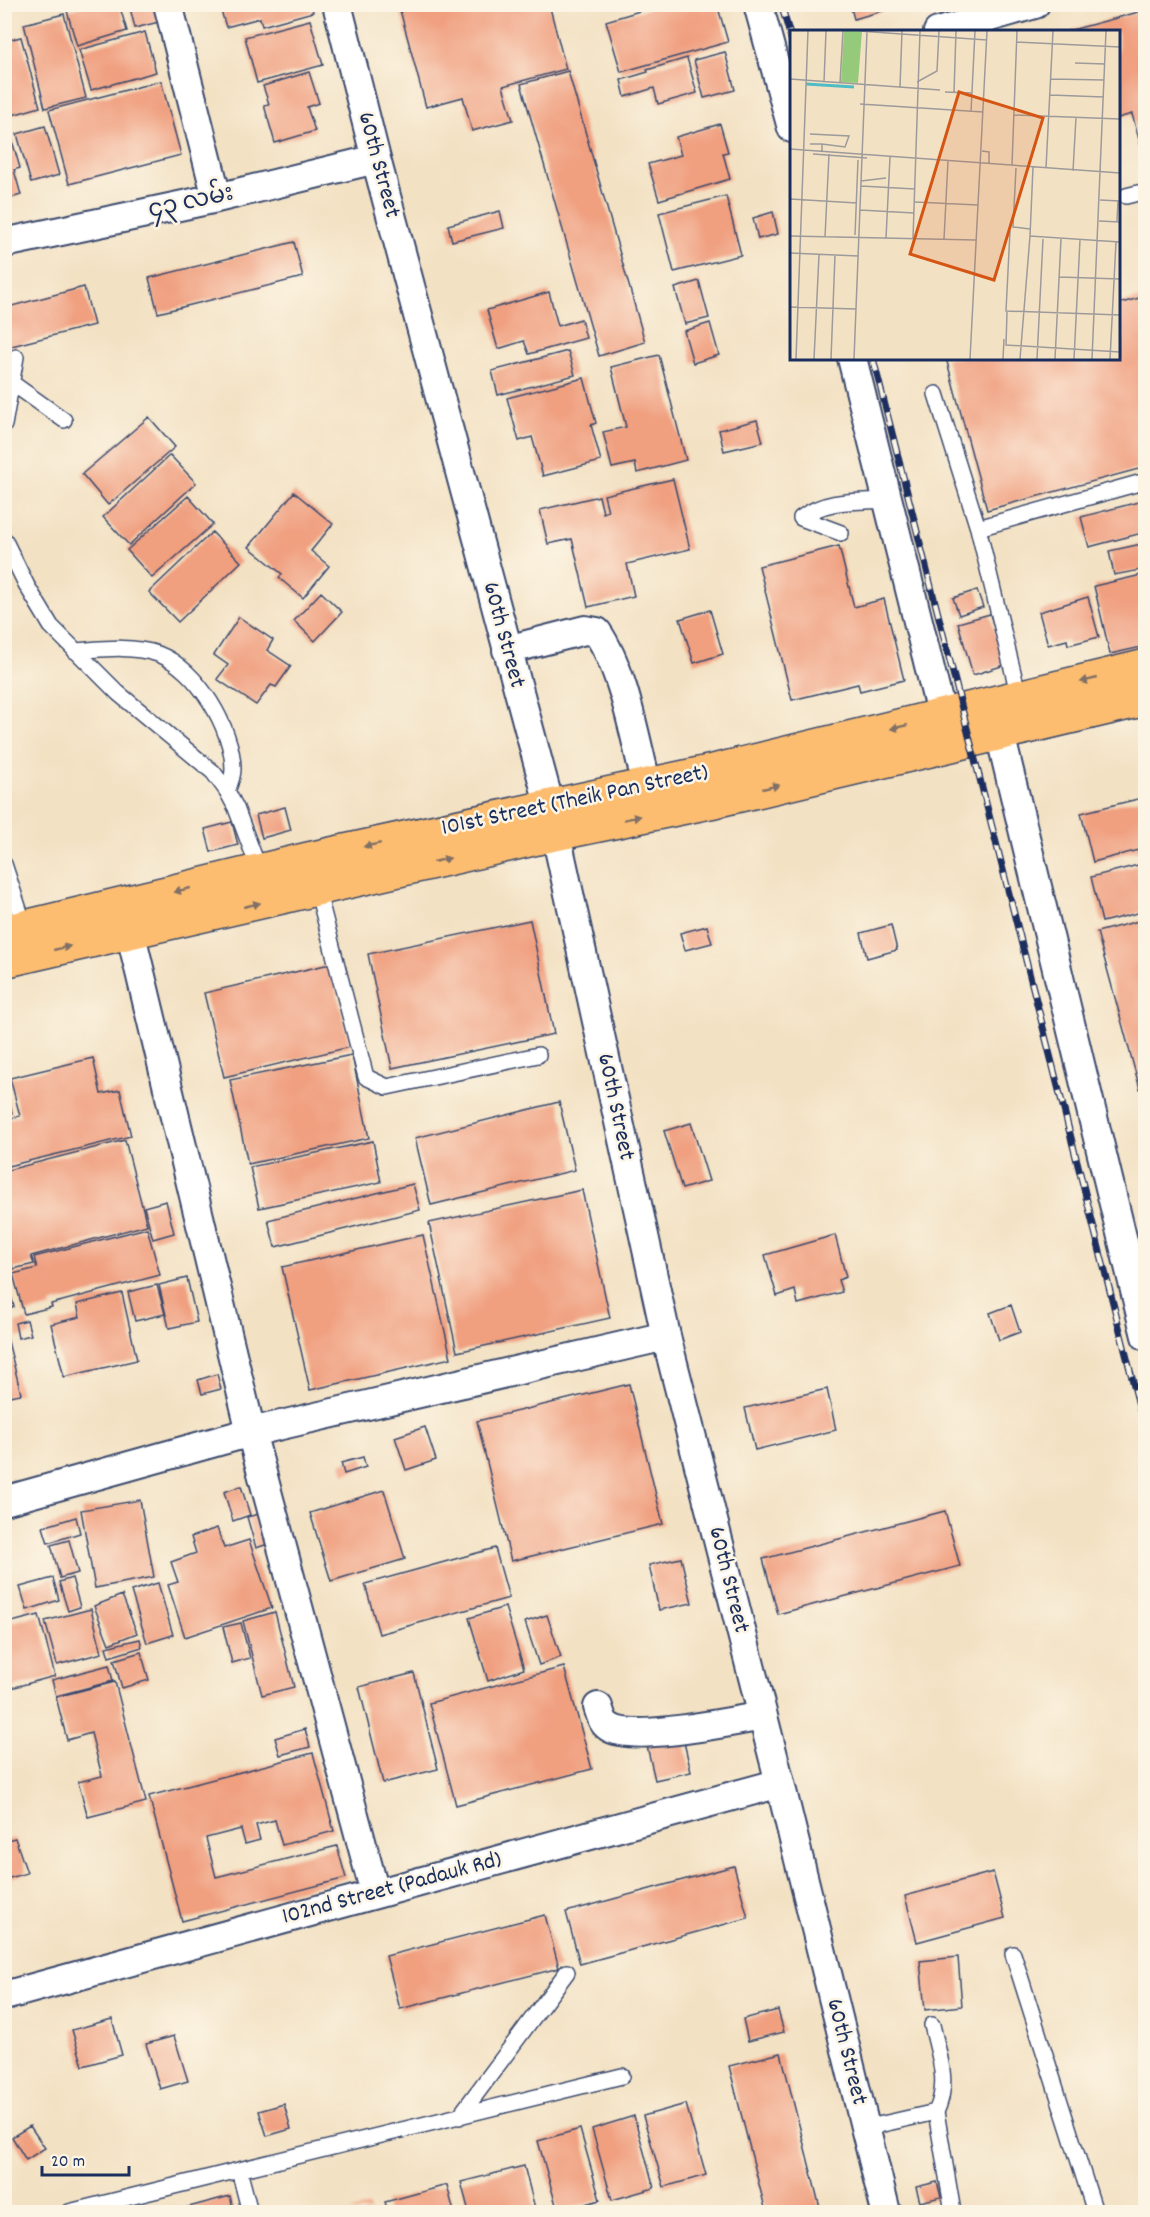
<svg xmlns="http://www.w3.org/2000/svg" width="1150" height="2217" font-family="Dekko,'Noto Sans Myanmar',sans-serif">
<rect width="100%" height="100%" fill="#fcf5e5"/>
<filter id="ink" filterUnits="userSpaceOnUse"><feTurbulence type="fractalNoise" baseFrequency=".0167" numOctaves="2"/><feDisplacementMap in="SourceGraphic" scale="12" xChannelSelector="R" yChannelSelector="G"/><feConvolveMatrix kernelMatrix="1 2 1 2 8 2 1 2 1" color-interpolation-filters="sRGB"/></filter>
<filter id="wash" filterUnits="userSpaceOnUse"><feTurbulence type="fractalNoise" baseFrequency=".008" numOctaves="4" result="noise"/><feDisplacementMap in="SourceGraphic" scale="24" xChannelSelector="R" yChannelSelector="G"/><feGaussianBlur stdDeviation="1.35" result="paint"/><feColorMatrix in="noise" values="0 0 0 0 0 0 0 0 0 0 0 0 0 0 0 0 0 1.4 0 .05"/><feComposite in="paint" operator="in"/></filter>
<g filter="url(#wash)">
<rect width="100%" height="100%" fill="#f3e1c3"/>
<g id="blocks">
<path fill="#f09f7f" d="M89 4H119L127 31 77 46 67 11Z
M129 4H159L163 21 135 28Z
M219 4H311L313 12 262 26 260 18 226 27Z
M420 4H549L566 69 503 86 513 120 472 131 463 97 426 107 400 10Z
M663 4H717L728 42 621 72 606 21Z
M850 4H888L889 9 854 19Z
M1146 10V161H1145L1132 114 1118 118V32L1068 31Z
M64 14 86 98 45 108 24 24Z
M310 20 323 65 257 83 245 37Z
M145 32 156 72 91 90 79 50Z
M21 37 40 107 9 116 4 100V41Z
M725 52 735 90 704 98 694 60Z
M687 58 697 93 658 104 654 88 625 97 621 80 648 72 647 70Z
M568 71 645 342 599 356 521 84Z
M309 72 319 103 307 107 315 131 275 143 264 105 269 104 263 86Z
M161 81 181 155 69 184 49 110Z
M5 116 20 168 14 170 21 195 4 200Z
M720 124 728 152 723 153 730 179 659 200 648 164 681 155 676 137Z
M45 126 59 175 31 183 17 134Z
M726 196 741 255 674 272 659 213Z
M500 211 504 228 452 241 448 225Z
M773 212 778 234 758 239 753 218Z
M294 242 303 277 158 313 149 278Z
M699 281 709 318 685 324 675 288Z
M84 287 94 325 4 348V308Z
M549 292 558 326 581 319 586 338 529 354 524 341 498 349 487 310Z
M1146 296V467L987 510 946 358H1118V304Z
M710 323 719 355 693 363 684 331Z
M568 351 575 375 498 395 492 371Z
M659 355 686 460 637 473 635 463 612 468 603 432 626 427 611 367Z
M584 378 596 423 591 425 601 461 543 476 532 437 519 441 507 398Z
M149 417 175 447 108 505 82 474Z
M757 420 763 442 724 451 719 430Z
M170 455 196 483 129 545 103 517Z
M673 479 690 549 627 564 634 596 588 607 572 539 548 544 540 510 599 496 603 513 608 511 604 495Z
M294 492 333 524 311 551 329 566 303 598 279 578 282 574 249 547Z
M188 496 213 524 152 578 127 550Z
M1146 500V532L1089 547 1081 517Z
M212 532 241 562 178 622 149 592Z
M1146 543V569L1114 575 1109 551Z
M839 546 854 607 884 599 904 680 860 691 858 684 792 700 759 566Z
M1146 574V646L1110 654 1094 586Z
M977 590 983 607 959 615 953 598Z
M321 592 342 612 315 641 294 621Z
M1088 597 1099 637 1068 645 1067 640 1048 645 1039 612Z
M710 610 723 654 694 663 680 619Z
M990 614 1005 665 973 675 958 623Z
M239 617 273 640 267 650 291 666 276 687 271 685 256 705 217 679 228 665 214 655Z
M1146 797V848L1093 862 1081 813Z
M285 807 291 830 262 838 256 815Z
M232 822 238 845 211 852 205 829Z
M1146 863V911L1102 922 1091 877Z
M1146 919V1088L1140 1089 1097 932Z
M530 920 554 1034 392 1068 368 954Z
M891 925 897 950 867 958 861 933Z
M707 926 712 943 685 950 680 933Z
M330 964 350 1047 224 1077 204 993Z
M352 1055 369 1138 248 1164 230 1080Z
M93 1058 101 1094 120 1090 131 1136 4 1167V1120L20 1116 10 1078Z
M4 1084 12 1113 4 1115Z
M559 1102 575 1170 431 1205 415 1138Z
M691 1123 709 1181 682 1189 664 1131Z
M125 1140 147 1225 31 1256 34 1264 13 1269 4 1238V1171Z
M373 1141 381 1182 259 1208 250 1167Z
M413 1184 420 1210 275 1247 268 1220Z
M582 1190 610 1318 457 1352 429 1223Z
M166 1201 174 1233 153 1239 144 1207Z
M147 1228 160 1275 51 1304 52 1307 24 1314 13 1274 37 1268 34 1257Z
M423 1235 451 1358 310 1390 282 1267Z
M835 1235 846 1277 838 1280 842 1292 798 1304 795 1290 777 1296 765 1255Z
M4 1270 14 1307 4 1309Z
M187 1278 197 1322 169 1328 159 1285Z
M157 1285 165 1314 135 1321 128 1292Z
M122 1293 137 1360 64 1377 51 1324 80 1317 77 1304Z
M1011 1305 1020 1332 999 1340 990 1313Z
M27 1320 31 1335 18 1338 15 1323Z
M4 1325 21 1394 4 1397Z
M217 1374 221 1389 202 1394 198 1380Z
M629 1384 663 1524 511 1561 477 1421Z
M827 1389 836 1430 755 1450 745 1408Z
M425 1427 436 1460 406 1470 395 1437Z
M363 1457 366 1467 344 1474 341 1463Z
M241 1486 250 1515 233 1521 224 1492Z
M384 1490 405 1559 331 1581 310 1513Z
M140 1500 154 1577 95 1588 81 1510Z
M945 1511 960 1566 778 1614 763 1559Z
M263 1513 271 1543 256 1548 247 1517Z
M76 1517 80 1533 48 1543 43 1527Z
M217 1528 224 1548 249 1540 272 1608 185 1637 168 1585 178 1582 171 1562 196 1553 191 1537Z
M69 1540 78 1573 60 1578 51 1545Z
M495 1548 509 1598 379 1634 365 1584Z
M681 1558 692 1603 659 1610 649 1565Z
M53 1578 59 1600 27 1610 20 1587Z
M72 1578 80 1607 68 1611 59 1582Z
M158 1583 173 1635 147 1643 131 1591Z
M122 1595 137 1633 109 1644 94 1606Z
M505 1607 524 1669 488 1681 469 1618Z
M91 1609 102 1653 57 1665 45 1621Z
M275 1612 294 1687 262 1695 243 1621Z
M39 1615 55 1676 4 1690V1624Z
M547 1615 561 1657 539 1665 525 1622Z
M241 1623 250 1658 232 1663 223 1627Z
M140 1639 142 1647 109 1657 106 1647Z
M141 1652 149 1680 122 1688 114 1660Z
M109 1665 113 1681 56 1696 52 1680Z
M564 1667 592 1769 456 1805 429 1703Z
M414 1673 438 1769 383 1783 359 1687Z
M115 1682 146 1802 88 1817 78 1782 102 1776 91 1733 67 1740 56 1697Z
M305 1729 310 1747 280 1755 275 1738Z
M683 1738 691 1772 655 1780 647 1746Z
M313 1753 334 1831 282 1845 275 1820 256 1825 260 1840 245 1844 241 1829 206 1838 216 1877 337 1846 346 1878 182 1921 149 1796Z
M15 1838 27 1873 6 1879 4 1841Z
M734 1866 748 1918 580 1964 566 1912Z
M993 1872 1005 1918 917 1942 905 1896Z
M545 1915 559 1968 400 2009 386 1956Z
M958 1957 962 2006 925 2010 920 1961Z
M778 2010 784 2032 748 2041 743 2019Z
M112 2019 122 2055 83 2066 72 2030Z
M174 2036 188 2081 160 2089 146 2044Z
M781 2053 820 2208 801 2212H766L729 2066Z
M284 2104 291 2129 267 2136 259 2111Z
M686 2104 706 2175 664 2187 643 2116Z
M634 2116 654 2188 612 2200 592 2129Z
M30 2126 45 2148 26 2160 12 2137Z
M580 2129 600 2200 558 2212 538 2141Z
M524 2166 536 2212H469L461 2182Z
M937 2182 941 2197 920 2202 916 2187Z
M447 2185 454 2212H388L385 2202Z
M230 2196 234 2212H170Z
M369 2206 370 2212H349Z"/>
</g>
</g>
<g filter="url(#ink)">
<use href="#blocks" fill-opacity="0" stroke="#3b4a6d" stroke-width="1.5"/>
<g fill="none" stroke-linecap="round" stroke-linejoin="round">
<g stroke="#3b4a6d" stroke-width="18">
<path id="lane" d="M1126 196 1146 191
M12 383 64 420
M936 394 978 528
M4 425 16 357
M841 533 801 518C827 498 858 502 889 500
M4 539 27 586 51 626 118 693 213 772 227 791 236 808 260 872
M75 651C102 649 132 645 158 654 197 668 233 729 233 769 233 777 230 784 227 791
M1019 697 978 528 1146 481
M4 864 25 928
M316 885 366 1077 387 1087 538 1055
M1013 1954 1095 2212
M936 2112 953 2212
M459 2117 567 1972
M865 2128 936 2112C950 2082 939 2056 932 2025
M239 2170 622 2076
M69 2212 239 2170 250 2212"/>
</g>
<g stroke="#3b4a6d" stroke-width="32">
<path id="street" d="M168 4 217 198
M337 4 376 159 550 807 666 1336 780 1783 886 2212
M758 4 792 128
M938 32 1035 4
M4 243 217 198 376 159
M852 358 942 717
M507 650 585 630 597 632C624 671 635 739 647 786
M1000 734 1146 1336
M125 910 251 1432 375 1893
M4 1501 251 1432 666 1336
M598 1707C601 1715 602 1723 609 1727 632 1743 733 1721 763 1716
M4 1996 780 1783"/>
</g>
<g stroke="#3b4a6d" stroke-width="36">
<path id="primary" d="M4 932 308 859 717 770 1146 666
M4 961 555 834 719 800 1146 699"/>
</g>
<use href="#lane" stroke="#fff" stroke-width="15"/>
<use href="#street" stroke="#fff" stroke-width="28"/>
<use href="#primary" stroke="#fcbd6f" stroke-width="33"/>
<g stroke="#1b2f5e" stroke-width="7">
<path id="rail" d="M781 4 792 42
M873 358 1146 1433"/>
</g>
<use href="#rail" stroke="#fcf5e5" stroke-width="4.5" stroke-dasharray="14" stroke-linecap="butt"/>
</g>
<defs><path id="oneway-solid" d="M-6-.8H1V-3.2L6.5 0L1 3.2V.8H-6Z" transform="scale(1.5)"/></defs>
<g fill="#806f66">
<use href="#oneway-solid" transform="translate(1089 680) rotate(167)"/>
<use href="#oneway-solid" transform="translate(899 727) rotate(167)"/>
<use href="#oneway-solid" transform="translate(771 787) rotate(-13)"/>
<use href="#oneway-solid" transform="translate(632 818) rotate(-12)"/>
<use href="#oneway-solid" transform="translate(372 845) rotate(168)"/>
<use href="#oneway-solid" transform="translate(442 860) rotate(-13)"/>
<use href="#oneway-solid" transform="translate(182 890) rotate(167)"/>
<use href="#oneway-solid" transform="translate(252 905) rotate(-13)"/>
<use href="#oneway-solid" transform="translate(62 948) rotate(-13)"/>
</g>
</g>
<g text-anchor="middle" dominant-baseline="central" stroke-width="5" stroke-linejoin="round" paint-order="stroke">
<g font-size="24" fill="#1b2f5e" stroke="#fcf5e5">
<text transform="translate(378 165) rotate(75)">60th Street</text>
<text transform="translate(191 203) rotate(-12)">၄၃ လမ်း</text>
<text transform="translate(503 635) rotate(75)">60th Street</text>
<text transform="translate(575 801) rotate(-12)">101st Street (Theik Pan Street)</text>
<text transform="translate(615 1107) rotate(78)">60th Street</text>
<text transform="translate(728 1580) rotate(76)">60th Street</text>
<text transform="translate(392 1889) rotate(-15)">102nd Street (Padauk Rd)</text>
<text transform="translate(846 2052) rotate(76)">60th Street</text>
</g>
</g>
<g transform="translate(790 30)">
<rect width="330" height="330" fill="#f3e1c3"/>
<path d="M54 1H72L68 53 51 52Z" fill="#96ca7b"/>
<path fill="none" stroke="#4ebcc5" stroke-width="3" d="M16 54 64 57"/>
<path fill="none" stroke="#9d9a9b" stroke-width="1.5" d="M69 1 197 10M226 12 330 17M285 33 315 34M0 49 150 60M261 49 314 50M34 52 36 1M127 52 147 41 149 1M50 53 53 1M110 57 112 1M155 62 182 63M164 62 166 1M260 65 314 67M70 74 193 82M181 82 185 1M224 85 330 89M20 104 59 106 55 117 32 114M20 114H32V121M0 119 330 143M192 121 199 122V133M23 124 77 128M222 135 227 1M226 138 223 197 240 199M256 138 263 1M283 141 286 87M71 151 96 148M71 156 125 159M0 169 67 173M310 170 330 171M125 172 188 175M70 180 124 183M309 191 330 192M327 191 328 171M220 201 216 281 330 285M65 205 68 130M0 206 186 210M240 206 243 137M35 207 39 124M96 208 100 127M123 208 130 1M154 209 158 131M0 223 68 226M269 247 330 249M0 277 66 279M217 282 216 315 330 322M6 329 18 1M24 329 29 225M41 329 45 225M64 329 77 1M180 329 197 1M213 329 214 309M230 329 240 206 330 212M247 329 253 209M265 329 271 209M284 329 290 210M302 329 316 1M320 329 326 212"/>
<path fill="#d45514" fill-opacity="0.15" stroke="#d45514" stroke-width="3" d="M169 62 253 88 204 250 120 224Z"/>
<rect width="330" height="330" fill="none" stroke="#1b2f5e" stroke-width="3"/>
</g>
<rect width="1150" height="2217" fill="none" stroke="#fcf5e5" stroke-width="24"/>
<path d="M42 2166v9h87v-9" fill="none" stroke="#1b2f5e" stroke-width="3"/>
<text x="51" y="2166" font-size="18" fill="#1b2f5e" stroke="#fcf5e5" stroke-width="4.5" paint-order="stroke">20 m</text>
</svg>
